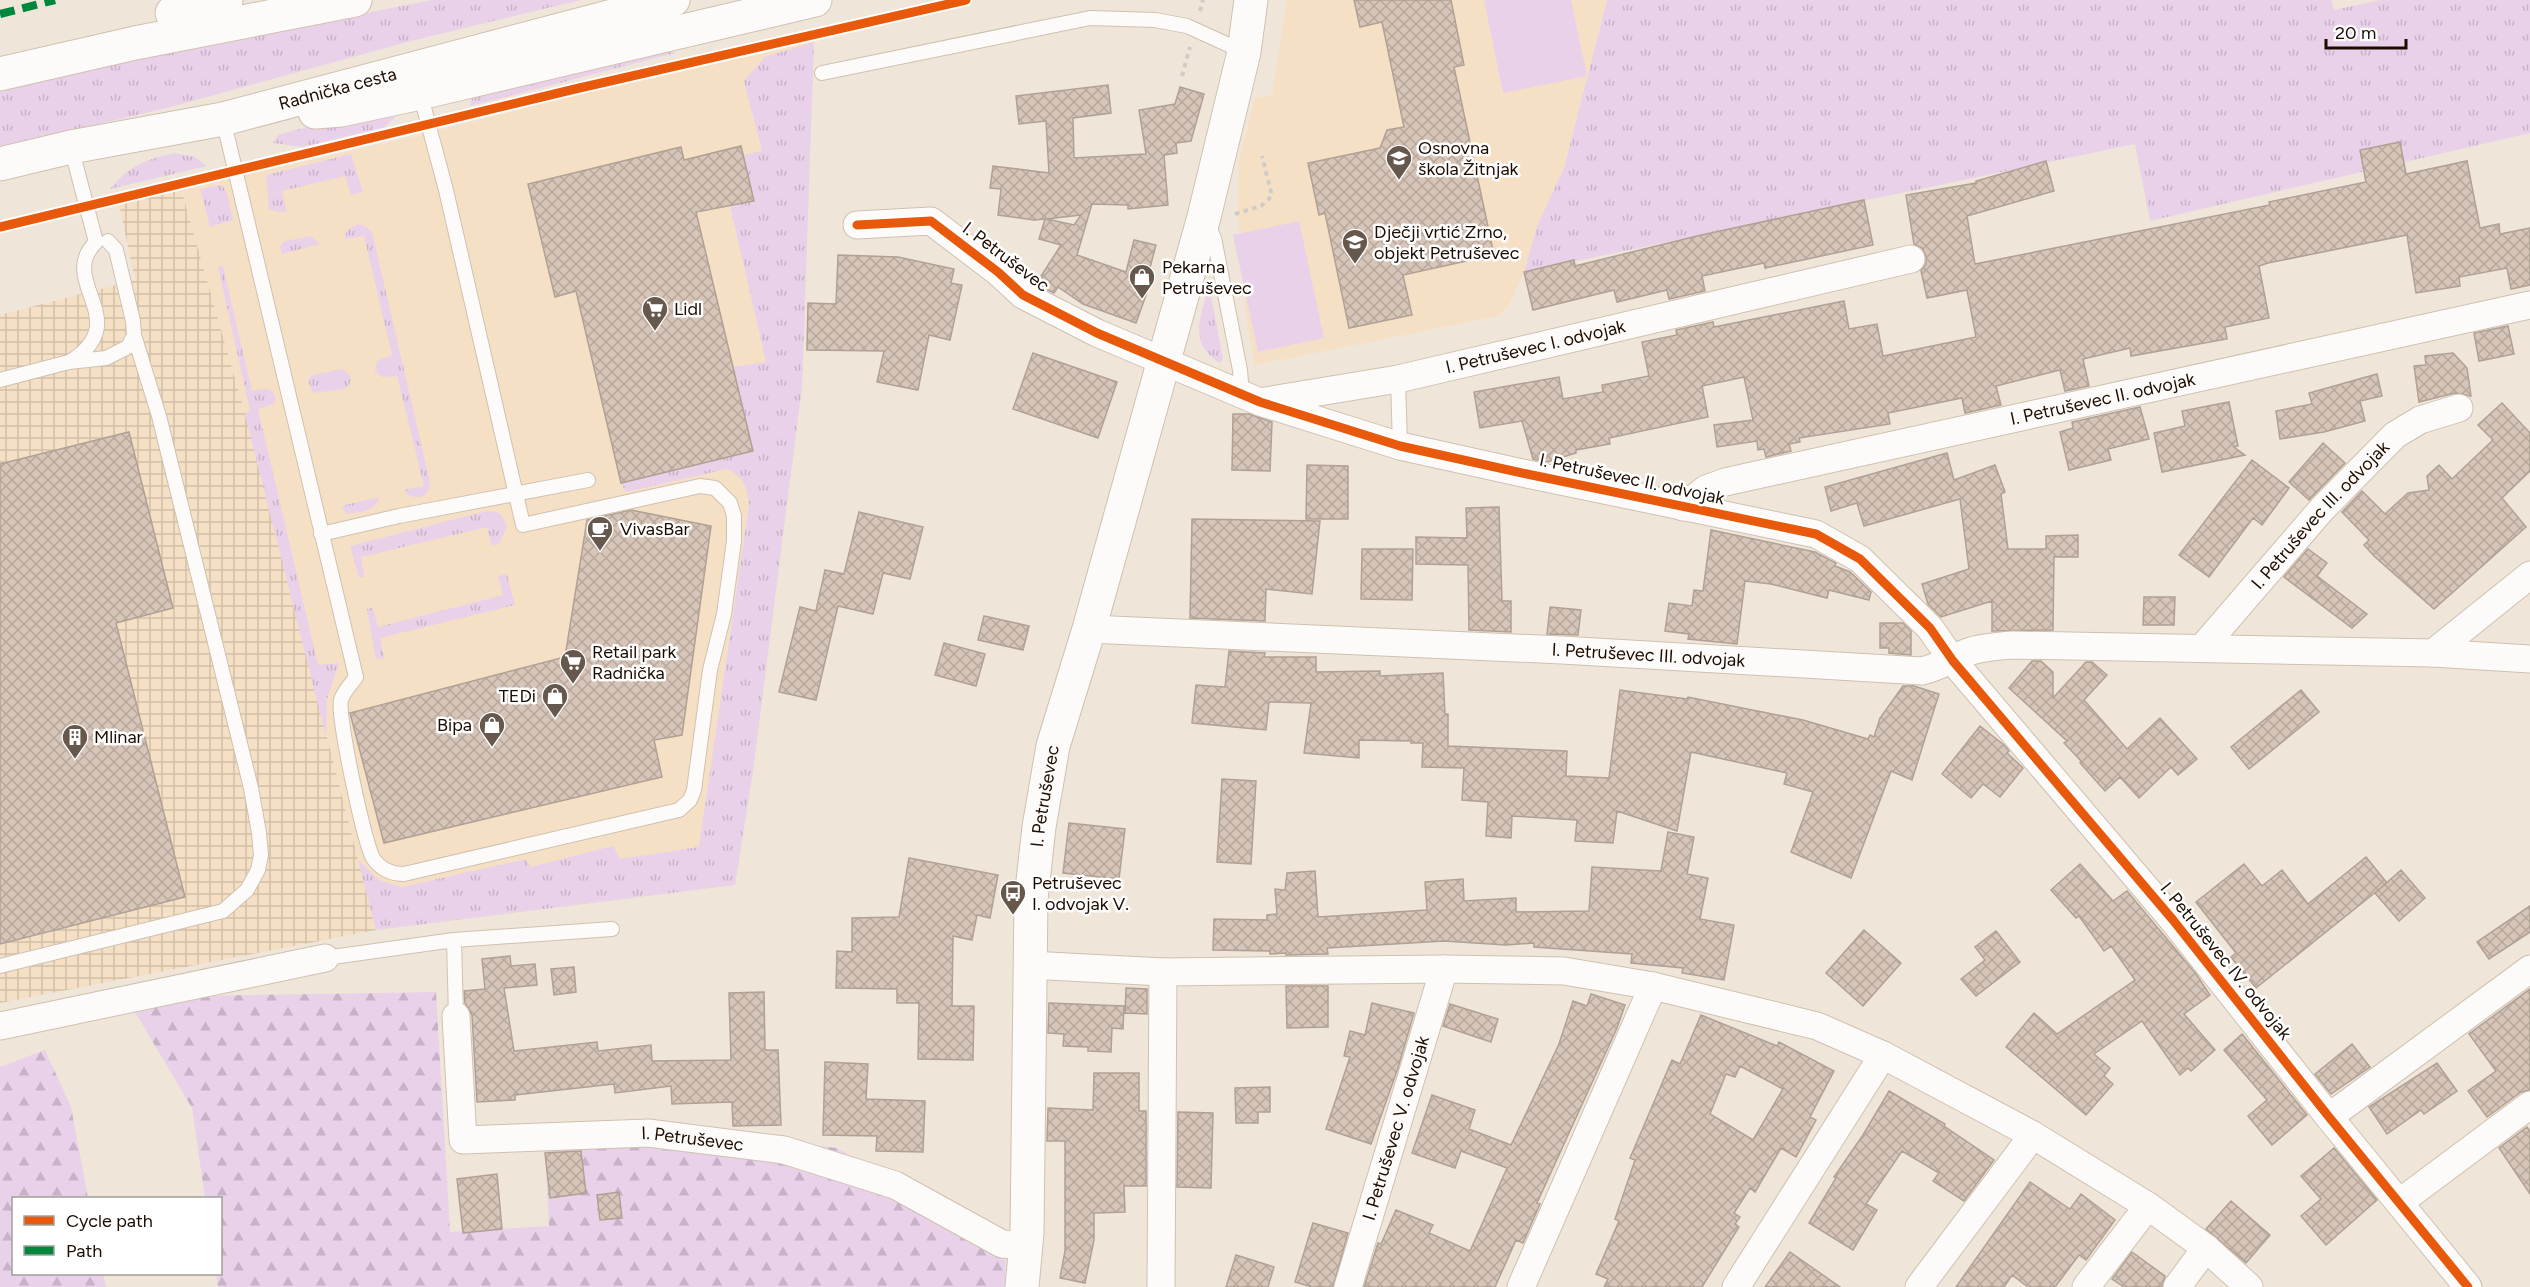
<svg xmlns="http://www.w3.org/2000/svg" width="2530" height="1287" font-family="Figtree,sans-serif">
<defs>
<pattern id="industrial-grid" width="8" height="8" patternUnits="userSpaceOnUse" patternTransform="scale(1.5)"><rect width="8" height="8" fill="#f6e0c5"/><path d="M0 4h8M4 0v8" fill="none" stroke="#d2bfa7"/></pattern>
<pattern id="grass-tufts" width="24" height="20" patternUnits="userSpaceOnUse" patternTransform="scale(1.5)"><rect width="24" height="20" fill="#e9d1ea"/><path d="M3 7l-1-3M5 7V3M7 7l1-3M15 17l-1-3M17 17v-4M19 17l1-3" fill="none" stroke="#c7b2c7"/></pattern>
<pattern id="forest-firs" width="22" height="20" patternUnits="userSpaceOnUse" patternTransform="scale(1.5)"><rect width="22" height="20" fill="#e9d1ea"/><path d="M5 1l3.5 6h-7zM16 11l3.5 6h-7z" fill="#c7b2c7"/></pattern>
<pattern id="building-cross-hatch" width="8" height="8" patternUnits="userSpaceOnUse" patternTransform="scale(1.5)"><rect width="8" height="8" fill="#d6c5b8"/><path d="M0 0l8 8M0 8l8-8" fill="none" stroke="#b7a89c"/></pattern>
</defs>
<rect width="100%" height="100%" fill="#efe5d9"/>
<path fill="#f6e0c5" d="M1287 0H1607L1564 168 1538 224 1524 272 1510 303 1499 316 1255 365 1246 316 1238 212 1239 161 1255 98 1272 96Z
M814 32 802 386 753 771 735 885 376 930 245 414 181 189 418 136Z"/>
<path fill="url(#industrial-grid)" d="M181 189 245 414 376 930 0 1003V315L135 280 119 204Z"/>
<path fill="url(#grass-tufts)" d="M432 0H581L411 41 167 108 0 147V91L164 53Z
M1607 0H2331L2334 10 2380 0H2530V133L2150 221 2135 144 1524 272 1538 224 1564 168Z
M814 42 802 386 753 771 735 885 376 930 358 860 379 880 402 887 526 859 530 867 613 846 620 859 699 847 749 505C748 488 743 476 727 469L626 492 621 483 733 367 766 362 730 206 754 201 743 155 762 151 744 81 765 57Z
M656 50 675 53 470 106 473 95Z
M379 112 395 117 385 127 303 147 273 143 278 135 358 113Z
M174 153 195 157 207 166 110 189C130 165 145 160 174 153Z
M351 154 363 192 351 195 345 176 282 191 287 212H278L269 209 266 175Z
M222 185 227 193 233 220 210 227 200 189Z
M358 224 365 226 372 232 430 482C429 496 421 500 408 495L404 490 424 486 397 376 382 377 375 371 377 361 392 355 364 236 345 239 346 231Z
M311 236 320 244 282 254 280 246 285 241Z
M223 266 252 391C264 389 273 385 276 400L273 404 258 409 318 665 339 663 327 699 326 736 245 414 250 410 218 267Z
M1209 286 1223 359 1220 363C1187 343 1201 316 1209 286Z
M343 369 351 377 349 386 344 389 313 393 308 380 312 375Z
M379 497C375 512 361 512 347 514L341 506Z
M493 511 501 514 507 527 499 543 492 546 487 527 361 557 364 576 359 578 350 546 483 512Z
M507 574 515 605 380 638 384 658 376 659 367 609 373 608 378 627 503 595 498 576Z"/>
<path fill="url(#forest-firs)" d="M436 992 450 1232 549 1226 545 1150 651 1124 836 1148 1006 1235 1005 1287H218L216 1274H220V1198H205L192 1108 126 997Z
M45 1050 71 1107 88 1198H14V1274H103L106 1287H0V1067Z"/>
<path fill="#e9d1ea" d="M1484 0H1571L1587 76 1503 93Z
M1299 221 1324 338 1258 352 1233 235Z"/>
<path fill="url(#building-cross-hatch)" stroke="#b0a194" stroke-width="1.5" fill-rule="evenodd" d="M1354 0H1451L1464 65 1454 67 1494 255 1403 275 1412 315 1349 328 1325 213 1319 215 1308 163 1380 148 1387 130 1404 127 1382 22 1360 27Z
M1108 85 1111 113 1073 118 1074 158 1146 154 1139 110 1175 104 1180 87 1204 94 1191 141 1176 143 1177 153 1164 155 1168 205 1128 209V205L1092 204 1089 214 1077 255 1126 272 1134 240 1156 245 1147 279 1151 281 1136 323 1083 304 1058 287 1054 293 1036 284 1061 245 1039 239 1045 219 1034 220 998 215 1001 189 990 188 993 166 1049 173 1046 121 1019 124 1016 96ZM1081 215 1074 225 1047 219Z
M2400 142 2406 174 2467 161 2480 228 2499 224 2500 234 2530 228V285L2511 289 2507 268 2459 277 2460 286 2416 293 2407 235 2268 263 2259 266 2269 318 2225 327 2227 339 2131 356 2130 348 2083 359 2089 386 2065 391 2060 370 1996 386 2001 405 1965 413 1962 398 1888 413 1890 424 1799 438 1800 442 1789 444 1791 451 1766 457 1764 449 1758 450 1757 441 1717 447 1714 425 1753 420 1744 377 1702 386 1708 417 1609 438 1610 444 1576 450V453L1547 462 1533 459 1522 421 1480 428 1474 392 1559 377 1563 399 1603 392 1602 385 1649 376 1642 342 1677 335 1676 330 1713 322 1714 327 1844 301 1849 329 1877 324 1883 356 1976 337 1967 290 1927 298 1921 271 1926 264V256L1922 248 1914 244 1906 195 1976 183V181L2046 161 2054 191 1967 216 1975 264 2270 205 2269 202 2366 182 2360 150Z
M741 146 754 201 696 212 753 451 621 483 576 291 555 297 528 184 681 147 684 160Z
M1864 200 1873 245 1765 268 1764 263 1702 276 1705 291 1669 299 1667 290 1617 302 1614 290 1533 310 1524 272 1574 260 1575 266 1697 236Z
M838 255 898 257 954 269 951 283 962 285 950 340 929 335 918 390 877 382 884 351 807 350 808 303 836 304Z
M2508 326 2514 354 2479 361 2474 333Z
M1033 353 1117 382 1098 438 1013 409Z
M2453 353 2467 368 2471 396 2455 393 2419 402 2414 366 2426 365 2425 356Z
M2377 374 2382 396 2360 401 2365 421 2324 432 2280 439 2276 411 2312 404 2309 393Z
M2229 402 2238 446 2234 447 2245 455 2162 472 2154 433 2185 426 2182 411Z
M2502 403 2530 433V471L2502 498 2526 527 2434 609 2375 557 2364 545 2369 540 2342 512 2362 491 2385 514 2408 493 2429 490 2427 476 2439 465 2452 479 2493 440 2478 425Z
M2140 407 2149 439 2108 449 2111 460 2069 470 2060 432 2073 428 2072 422Z
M1233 414H1249L1272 422 1270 471 1232 470Z
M129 432 173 608 116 623 185 897 0 944V464Z
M2323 443 2345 463 2309 500 2289 482Z
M1947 453 1954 480 1995 465 2005 492 2001 494 2008 549H2046V536L2078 535V557H2054L2053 630 1992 631V601L1941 617 1928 604 1922 584 1969 569 1960 499 1864 526 1857 503 1831 511 1825 487Z
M2252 460 2289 488 2262 525 2253 518 2209 577 2179 555Z
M1307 465 1348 466V519H1306Z
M1499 507 1502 601H1511V632L1469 630 1468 565 1416 564V537L1467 538 1466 508Z
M631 510 711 526 682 735 654 740 662 777 384 843 350 713 565 657 587 520Z
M859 512 923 527 910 579 883 573 873 614 838 606 816 700 779 692 800 607 816 611 825 570 844 574Z
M1192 519 1320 521 1312 594 1266 589 1265 621 1190 618Z
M1711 530 1815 552 1836 563 1835 566 1850 572 1871 592 1869 600 1829 590 1827 598 1771 584 1745 581 1737 644 1688 639 1689 634 1665 631 1669 603 1692 606 1694 590 1703 591Z
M1362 549H1413L1412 600 1361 599Z
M2308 549 2327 563 2317 576 2367 614 2352 628 2284 577Z
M2144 597H2175L2174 625H2143Z
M1550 607 1581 610 1578 635 1547 634Z
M984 616 1029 626 1023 650 978 640Z
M1880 623H1903L1911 631V655L1889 653V648H1880Z
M944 643 985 654 976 686 935 675Z
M1229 651 1265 653 1264 657H1316V672L1380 671V676L1443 673 1445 714H1448V746L1567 751 1566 776 1609 778 1620 690 1687 699 1688 697 1803 720 1868 739 1870 735 1874 737 1880 718 1903 686H1914L1939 694 1912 780 1891 771 1851 878 1791 852 1813 792 1784 784 1787 773 1691 752 1677 831 1617 811 1613 843 1575 841 1577 820 1512 816 1511 838 1486 836 1488 802 1462 800 1464 768 1422 767 1423 743H1411V741L1359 740V758L1304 753 1311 703 1269 702 1266 730 1192 723 1196 685 1225 687Z
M2032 661H2041L2053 672V698L2086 662H2092L2107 675 2084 700 2127 749 2160 718 2197 759 2178 775 2171 767 2139 798 2120 777 2105 791 2080 763 2081 761 2064 743 2067 741 2009 688Z
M2301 690 2319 712 2249 769 2231 747Z
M1980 726 2004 745 2009 751 2007 753 2023 768 2000 797 1983 784 1971 798 1942 774Z
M1222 779 1256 781 1251 864 1217 862Z
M1069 823 1125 829 1119 879 1063 873Z
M1668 832 1694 837 1687 874 1708 878 1700 919 1734 925 1724 980 1682 973 1683 968 1631 963 1632 954 1534 947V943L1506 945 1444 941 1327 948 1328 954 1286 955V953L1270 954V951L1213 950 1214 919 1267 920V915L1277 914 1275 889 1285 890 1287 873 1315 871 1318 917 1427 910 1425 882 1463 879 1464 901 1516 898V912L1589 911 1592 867 1661 871Z
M2366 857 2387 883 2256 988 2231 957 2236 953 2196 902 2244 864 2262 886 2282 870 2308 904Z
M909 858 998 875 990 918 977 915 972 940 953 936 952 1006H974L973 1060 918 1059 919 1003H897V989L836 988 837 951 852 952V918L899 917Z
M2080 864 2113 901 2127 891 2196 974 2210 995 2184 1014 2215 1050 2191 1071 2188 1068 2180 1075 2142 1021 2094 1054 2110 1068 2104 1076 2113 1084 2086 1115 2006 1047 2034 1013 2057 1034 2135 980 2111 946 2104 951 2079 916 2076 918 2051 890Z
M2401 870 2425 898 2399 921 2375 893Z
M2530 906V932L2489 959 2477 942Z
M1864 930 1901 963 1863 1006 1826 973Z
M1996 931 2020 962 1976 996 1961 979 1985 960 1975 947Z
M510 956 511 966 535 964 537 985 504 988 514 1051 597 1042 598 1051 651 1045 652 1061 731 1060 729 993 764 992 765 1050H778L781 1125 733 1126 732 1102 672 1104 671 1086 615 1093 614 1084 515 1095V1100L477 1102 472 1015 465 1003 464 991 485 989 482 959Z
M574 967 576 992 554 995 551 969Z
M1286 986H1328V1027L1287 1028Z
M1126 988 1147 989V1014L1125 1013Z
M2530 989V1090L2521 1092 2487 1117 2468 1091 2496 1071 2469 1034Z
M1591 994 1625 1005 1617 1028 1537 1203 1540 1204 1523 1243 1516 1240 1495 1287H1364L1378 1243 1381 1244 1396 1210 1433 1225 1429 1233 1470 1251 1507 1168 1461 1151 1455 1168 1412 1153 1432 1095 1475 1110 1469 1129 1511 1145 1559 1044 1573 1001 1587 1006Z
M1049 1003 1124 1006 1123 1029 1112 1028 1111 1052 1088 1051V1047L1063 1046 1064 1034 1048 1033Z
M1372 1003 1414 1013 1398 1068 1371 1144 1326 1129 1350 1057 1344 1056 1350 1031 1365 1035Z
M1450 1004 1498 1019 1491 1042 1443 1026Z
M1701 1015 1777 1046 1779 1042 1834 1071 1810 1117 1816 1120 1796 1157 1781 1148 1755 1192 1750 1188 1734 1213 1740 1217 1735 1224 1739 1227 1702 1287H1604L1608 1279 1596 1274 1619 1221 1615 1219 1635 1160 1630 1158 1672 1060 1680 1064ZM1740 1066 1783 1089 1753 1140 1710 1114 1726 1074 1735 1077Z
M2242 1034 2307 1115 2272 1145 2248 1116 2267 1100 2224 1050Z
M2352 1044 2370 1067 2331 1094 2315 1074Z
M825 1062 868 1064 866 1099 925 1101 923 1152 876 1151 877 1136 823 1135Z
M2437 1063 2457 1091 2424 1114 2421 1110 2387 1134 2369 1107Z
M1094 1073H1139V1111H1146V1186H1124L1125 1212 1094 1213V1240L1085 1283 1060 1278 1065 1251V1141H1047L1048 1108 1093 1110Z
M1270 1087V1112H1258V1123H1236L1235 1088Z
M1889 1091 1945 1124 1944 1126 1994 1160 1964 1201 1933 1181 1939 1173 1902 1151 1866 1204 1877 1210 1853 1250 1809 1223 1836 1178 1834 1177 1863 1135Z
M1178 1112 1213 1113 1211 1188 1177 1187Z
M2527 1127 2530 1131V1194L2499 1148Z
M2334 1148 2377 1200 2326 1245 2301 1216 2321 1199 2301 1176Z
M581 1151 586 1193 550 1198 545 1153Z
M497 1174 502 1229 463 1233 457 1179Z
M2030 1182 2070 1209 2081 1194 2115 1220 2086 1260 2079 1255 2055 1287H2028L2012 1275 2004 1287H1956Z
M619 1192 622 1218 600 1220 597 1195Z
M2231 1201 2270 1235 2246 1263 2206 1229Z
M1313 1223 1348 1233 1333 1287H1312L1295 1282Z
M1790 1252 1840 1287H1765Z
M2132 1252 2165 1276 2162 1287H2124L2112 1279Z
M1236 1255 1274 1267 1268 1287H1226Z"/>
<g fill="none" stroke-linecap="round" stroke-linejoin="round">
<g stroke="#cfc1b0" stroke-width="16">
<path id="lane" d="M822 73 1090 18 1155 20 1187 26 1244 52
M223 119 356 677C352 683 343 692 341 700 337 715 364 842 373 858 380 869 392 874 404 874L679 810 690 800 694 790 710 670 724 614 734 541V516L730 503 715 488 700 486 523 525 446 190 420 93
M1208 225 1214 238 1240 370 1242 395
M71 361C135 320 56 281 96 242L71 147
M1398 379 1400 446
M0 380 69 362 106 358 128 347 134 335 133 321 116 250 108 241
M321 534 399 516 588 480
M454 940 456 1016
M325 958 454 940 612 929
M0 966 223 911 247 890 258 870 261 855 259 833 251 788 159 416 134 335"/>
</g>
<g stroke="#cfc1b0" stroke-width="29">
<g id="street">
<path d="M857 225 931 221 998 272 1023 295 1097 333 1260 402 1400 446 1527 474 1816 534 1860 559 1930 628 1953 661 2173 920 2329 1117 2468 1287"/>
<path id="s1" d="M1265 401 1398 379 1911 259"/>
<path id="s2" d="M1683 507 1706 489 1725 482 2530 305"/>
<path id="s3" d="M1089 629 1562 650 1922 671C1940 667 1954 657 1971 651 1985 647 2000 646 2014 645L2433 653 2530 659"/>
<path id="s4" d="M2202 648 2322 509 2395 435 2420 420 2459 408"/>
<path d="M2433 653 2530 575"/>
<path d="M1029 965 1163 972 1444 969 1564 971 1653 986 1817 1026 1883 1055 2033 1135 2148 1206 2206 1248 2249 1287"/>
<path id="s5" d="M456 1016 463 1140 648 1133 784 1150 895 1185 1002 1244 1026 1246"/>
<path d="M0 1026 325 958"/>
<path d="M2329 1117 2530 969"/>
<path d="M2400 1202 2530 1105"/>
<path d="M1161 1287 1163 972"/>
<path id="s6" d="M1348 1287 1444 969"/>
<path d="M1521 1287 1653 986"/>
<path d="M1736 1287 1883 1055"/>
<path d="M1919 1287 2033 1135"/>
<path d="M2086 1287 2148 1206"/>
<path d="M2177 1287 2206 1248"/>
</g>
</g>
<g stroke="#cfc1b0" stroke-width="35">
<g id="secondary">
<path d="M172 13 226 0"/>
<path d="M0 74 135 43 355 0"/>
<path d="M315 112 341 110 420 93 815 0"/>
<path id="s7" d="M0 164 71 147 223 119 673 0"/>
<path id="s8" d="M1022 1287 1027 1233 1031 899 1039 827 1053 746 1089 629 1204 217 1244 52 1251 0"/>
</g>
</g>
<path stroke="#cfccc8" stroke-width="4" stroke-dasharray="4.5 4.5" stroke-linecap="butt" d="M1200 11 1203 0
M1182 76 1190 47
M1235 214 1261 206 1272 196 1262 156"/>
<use href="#lane" stroke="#fdfbf9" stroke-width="14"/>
<use href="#street" stroke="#fdfbf9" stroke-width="27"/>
<use href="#secondary" stroke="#fdfbf9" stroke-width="33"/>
<path stroke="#00873e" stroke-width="8" stroke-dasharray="15 8" stroke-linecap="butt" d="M0 14 55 0"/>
<g stroke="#fff" stroke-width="13">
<path id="cycleway" d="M857 225 931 221 998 272 1023 295 1097 333 1260 402 1400 446 1527 474 1816 534 1860 559 1930 628 1953 661 2173 920 2329 1117 2468 1287
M0 227 575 89 966 0"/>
</g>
<use href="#cycleway" stroke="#e8590c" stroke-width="9"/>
</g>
<defs>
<g id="school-pin" transform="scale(1.35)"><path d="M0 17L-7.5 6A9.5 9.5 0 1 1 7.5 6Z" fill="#66584c" stroke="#fff"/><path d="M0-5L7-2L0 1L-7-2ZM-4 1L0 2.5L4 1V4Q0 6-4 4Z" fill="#fff"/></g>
<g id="shop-pin" transform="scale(1.35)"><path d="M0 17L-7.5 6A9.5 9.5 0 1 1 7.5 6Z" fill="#66584c" stroke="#fff"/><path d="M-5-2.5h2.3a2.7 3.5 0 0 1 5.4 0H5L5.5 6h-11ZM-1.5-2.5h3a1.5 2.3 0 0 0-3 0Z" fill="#fff"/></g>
<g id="supermarket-pin" transform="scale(1.35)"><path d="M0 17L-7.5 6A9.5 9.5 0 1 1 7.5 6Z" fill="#66584c" stroke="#fff"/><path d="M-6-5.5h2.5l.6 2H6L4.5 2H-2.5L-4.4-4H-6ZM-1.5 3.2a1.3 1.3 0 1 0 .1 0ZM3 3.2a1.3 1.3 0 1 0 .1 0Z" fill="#fff"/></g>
<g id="cafe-pin" transform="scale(1.35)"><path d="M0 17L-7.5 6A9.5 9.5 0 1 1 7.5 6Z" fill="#66584c" stroke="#fff"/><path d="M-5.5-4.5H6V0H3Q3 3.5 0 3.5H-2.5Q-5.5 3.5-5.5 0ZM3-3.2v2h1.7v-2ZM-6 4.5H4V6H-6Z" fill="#fff"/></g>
<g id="building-pin" transform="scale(1.35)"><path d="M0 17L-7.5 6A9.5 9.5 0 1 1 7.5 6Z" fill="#66584c" stroke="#fff"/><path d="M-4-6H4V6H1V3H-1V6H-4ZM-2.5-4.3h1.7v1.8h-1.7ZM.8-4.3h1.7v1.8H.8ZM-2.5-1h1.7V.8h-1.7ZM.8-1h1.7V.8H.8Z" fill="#fff"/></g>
<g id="bus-pin" transform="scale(1.35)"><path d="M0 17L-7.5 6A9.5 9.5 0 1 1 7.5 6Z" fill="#66584c" stroke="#fff"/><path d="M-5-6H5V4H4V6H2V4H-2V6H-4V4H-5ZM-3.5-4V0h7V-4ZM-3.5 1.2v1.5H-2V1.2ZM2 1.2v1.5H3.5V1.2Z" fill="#fff"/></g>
</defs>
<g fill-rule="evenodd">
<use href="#school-pin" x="1399" y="158"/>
<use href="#school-pin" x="1355" y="242"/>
<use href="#shop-pin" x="1142" y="277"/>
<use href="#supermarket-pin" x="655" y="309"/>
<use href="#cafe-pin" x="600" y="529"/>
<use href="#supermarket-pin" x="573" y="662"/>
<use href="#shop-pin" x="555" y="696"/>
<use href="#shop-pin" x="492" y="725"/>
<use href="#building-pin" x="75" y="737"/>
<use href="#bus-pin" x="1013" y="893"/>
</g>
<g text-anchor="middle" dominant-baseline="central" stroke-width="5" stroke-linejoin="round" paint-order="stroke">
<g font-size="18" fill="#1c0c00" stroke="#fff">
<text stroke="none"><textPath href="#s7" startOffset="346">Radnička cesta</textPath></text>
<text transform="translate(1006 257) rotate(37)">I. Petruševec</text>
<text stroke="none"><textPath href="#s1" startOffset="276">I. Petruševec I. odvojak</textPath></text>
<text stroke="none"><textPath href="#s2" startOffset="436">I. Petruševec II. odvojak</textPath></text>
<text transform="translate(1632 479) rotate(12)">I. Petruševec II. odvojak</text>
<text stroke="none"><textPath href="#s4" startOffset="178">I. Petruševec III. odvojak</textPath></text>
<text stroke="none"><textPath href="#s3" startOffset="560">I. Petruševec III. odvojak</textPath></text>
<text stroke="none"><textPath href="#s8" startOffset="492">I. Petruševec</textPath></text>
<text transform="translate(2226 961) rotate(51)">I. Petruševec IV. odvojak</text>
<text stroke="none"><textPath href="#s6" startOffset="166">I. Petruševec V. odvojak</textPath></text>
<text stroke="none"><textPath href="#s5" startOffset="354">I. Petruševec</textPath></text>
</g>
<g font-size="18" fill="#1c0c00" stroke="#fff" text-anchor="start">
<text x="1418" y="148">Osnovna<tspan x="1418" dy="21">škola Žitnjak</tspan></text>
<text x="1374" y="232">Dječji vrtić Zrno,<tspan x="1374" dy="21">objekt Petruševec</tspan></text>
<text x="1162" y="267">Pekarna<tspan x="1162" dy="21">Petruševec</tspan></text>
<text x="674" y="309">Lidl</text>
<text x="620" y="529">VivasBar</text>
<text x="592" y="652">Retail park<tspan x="592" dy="21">Radnička</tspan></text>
<text x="536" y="696" text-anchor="end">TEDi</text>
<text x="472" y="725" text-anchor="end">Bipa</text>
<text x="94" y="737">Mlinar</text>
<text x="1032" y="883">Petruševec<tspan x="1032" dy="21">I. odvojak V.</tspan></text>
</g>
</g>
<rect x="12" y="1197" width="210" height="78" fill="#ffffff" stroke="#a49e99" stroke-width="1.5"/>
<rect x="24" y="1216" width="30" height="9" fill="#e8590c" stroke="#a49e99" stroke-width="1.5"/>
<text x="66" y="1227" font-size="18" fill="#1c0c00">Cycle path</text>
<rect x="24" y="1246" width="30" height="9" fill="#00873e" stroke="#a49e99" stroke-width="1.5"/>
<text x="66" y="1257" font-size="18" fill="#1c0c00">Path</text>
<path d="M2326 39v9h80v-9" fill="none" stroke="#1c0c00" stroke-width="3"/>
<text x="2335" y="39" font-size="18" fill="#1c0c00" stroke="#ffffff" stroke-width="4.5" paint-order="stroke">20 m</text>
</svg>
